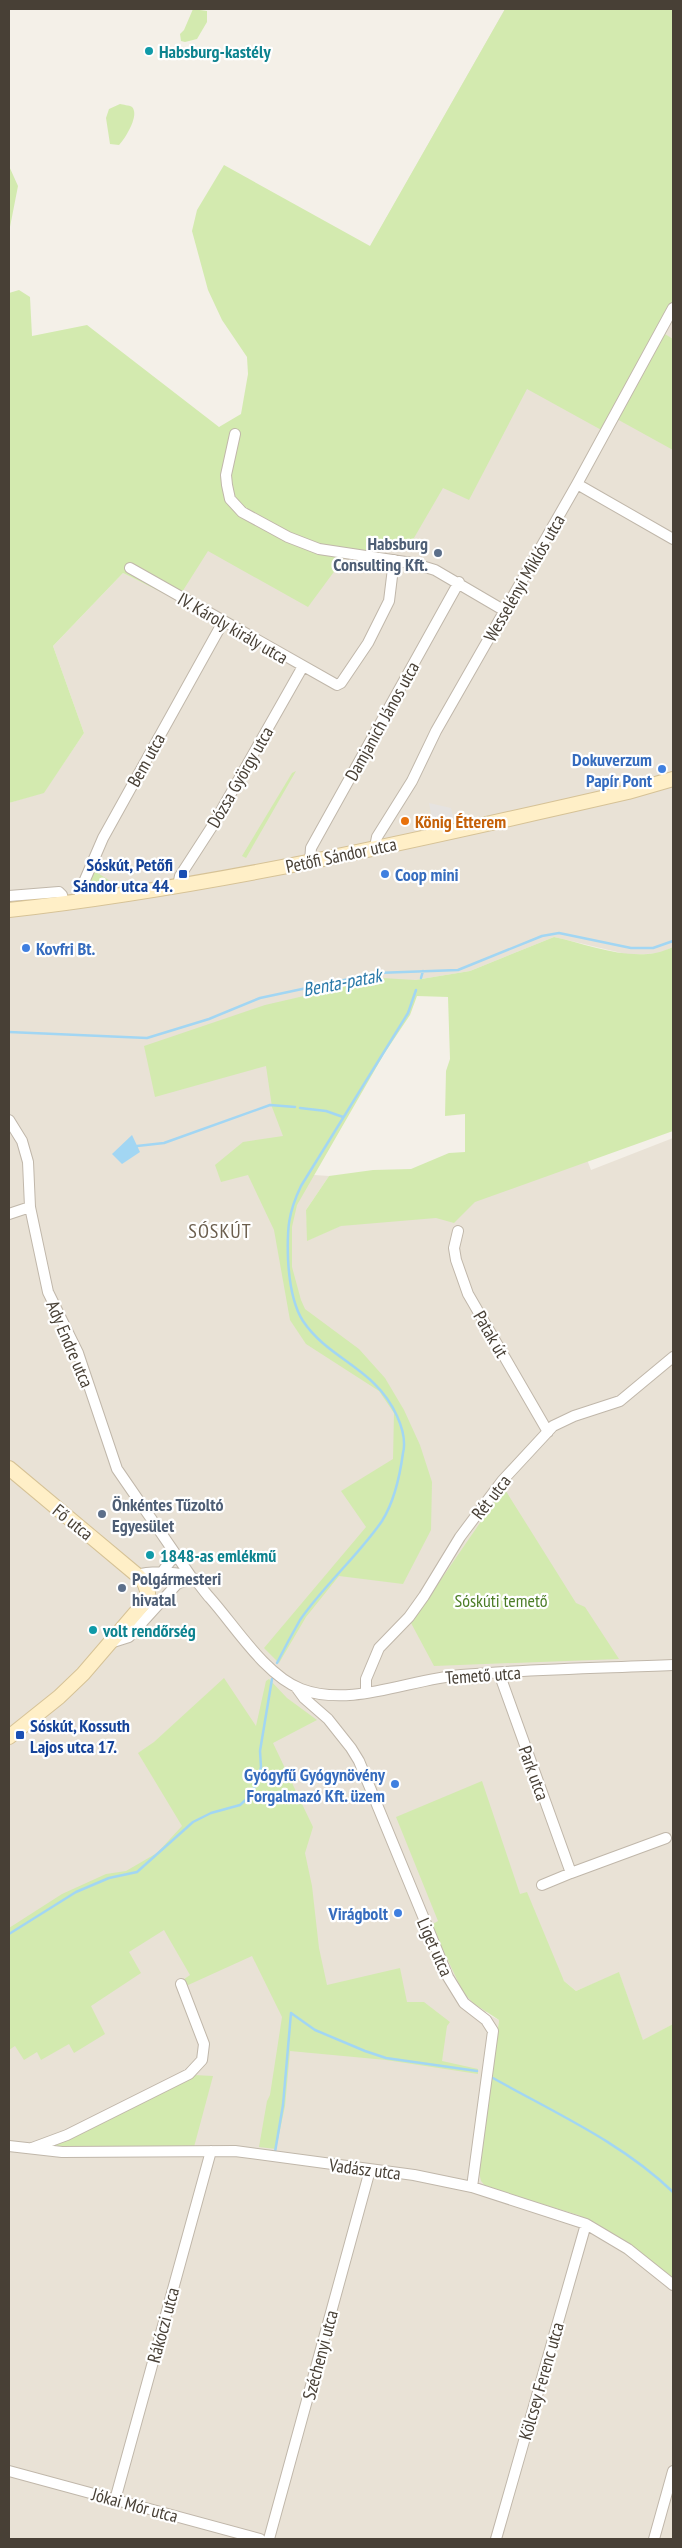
<svg xmlns="http://www.w3.org/2000/svg" width="682" height="2548" font-family="'PT Sans Narrow',sans-serif">
<rect width="100%" height="100%" fill="#f4f0e8"/>
<path fill="#e9e2d6" d="M505 9H673V947L661 953 630 955 554 937 470 971 415 980 299 1174 329 1176 306 1210 308 1240 340 1226 581 1144 591 1170 673 1138V2024L643 2041 619 1973 576 1991 564 1981 556 1966 485 2013 499 2020 479 2172 486 2187 578 2215 605 2229 673 2280V2539H9V803L44 792 84 733 53 646 123 573 177 600 226 500Z"/>
<path fill="#d3eaaf" d="M193 9 207 11V22L197 39 185 42 181 41 180 34 184 30Z
M505 9H673V308L660 331 673 339V450L615 418 605 432 527 389 469 500 443 488 407 550H350L308 607 208 551 177 600 123 573 53 646 84 733 44 793 9 803V293L19 290 30 297 32 336 87 325 219 427 241 414 248 374 247 357 222 320 208 290 192 231 197 210 224 165 370 246Z
M120 104C123 105 129 105 132 107 140 115 125 139 119 145L110 144 106 118 109 109Z
M9 166 18 186 9 232Z
M296 771 246 858 242 856 292 773Z
M93 870 118 886 115 892 87 895 83 891Z
M554 937C591 945 637 965 673 947V1131L475 1202 454 1223 436 1218 341 1226 307 1241 306 1210 329 1176 373 1170 411 1169 449 1153 465 1152V1114L445 1116 446 1071 450 1059 448 997 417 996 410 1015 384 1054 297 1205 292 1227V1267L301 1300 305 1309 359 1349 385 1378 404 1410 420 1445 432 1482 431 1530 403 1584 339 1576 306 1617 279 1663 264 1648 366 1527 341 1491 393 1459 394 1413 379 1391 306 1344 290 1320 274 1230 248 1175 221 1182 215 1165 243 1142 283 1136 272 1107 266 1066 155 1097 144 1046 265 1005 382 978 415 980 470 971Z
M504 1488 576 1603 585 1607 619 1659 434 1666 411 1623Z
M224 1678 256 1726 266 1681 269 1679 287 1698 317 1720 273 1743 313 1827 305 1853 312 1886 319 1948 327 1985 400 1968 407 2002H424L450 2022 447 2026 442 2061 478 2069V2074L386 2060 290 2051 285 2106 276 2149 259 2147 267 2101 270 2095 282 2017 252 1956 186 1986 183 1980 190 1975 164 1930 129 1952 141 1973 91 2006 105 2034 74 2053 69 2044 41 2060 37 2052 24 2060 15 2046 9 2050V1928L62 1894 106 1874 126 1871 157 1853 182 1826 138 1753 154 1742Z
M482 1781 520 1894 527 1892 564 1981 576 1991 619 1972 643 2040 673 2024V2280L605 2229 578 2215 486 2187 481 2181 479 2172 499 2020 473 2003 463 1992 431 1925 438 1921 396 1817Z
M194 2075 213 2076 194 2147 51 2148 50 2145Z"/>
<path fill="#e6e3e0" d="M429 803 451 808 454 820 433 825Z"/>
<path fill="#a2d6f3" d="M132 1135 140 1152 122 1164 112 1154Z"/>
<g fill="none" stroke-linecap="round" stroke-linejoin="round">
<path stroke="#a2d6f3" stroke-width="2.5" d="M421 978 423 971
M9 1032 147 1038 209 1019 260 998 377 973 458 970 542 936 559 933 631 948H653L673 941
M300 1108 326 1111 343 1117
M137 1146 164 1143 270 1105 295 1107
M277 1663C284 1649 292 1634 300 1620 324 1585 358 1556 382 1521 394 1502 400 1475 403 1453 406 1441 402 1427 397 1416 376 1368 329 1360 303 1321 292 1304 289 1278 288 1259 287 1229 288 1213 301 1186L408 1013 416 990
M9 1934 76 1892 109 1878 137 1872 193 1822 211 1813 240 1805 249 1797 257 1783 261 1767 260 1751 272 1679
M291 2013 315 2030 365 2051 386 2058 477 2071
M493 2078C555 2113 621 2142 673 2192
M275 2152 283 2105 291 2013"/>
<g stroke="#c0b7aa" stroke-width="12">
<path id="street" d="M235 434 226 475 227 485 230 499 242 512 288 537 319 549 412 563 435 570 505 611
M577 484 673 539
M130 568 337 685 341 683 368 643 389 601 394 560
M375 847 377 837 412 781 436 731 577 484 673 308
M310 862 311 848 459 582
M178 886 180 876 213 825 302 668
M9 896 59 892 62 895 64 904
M79 902 81 889 103 838 223 622
M9 1120 22 1141 28 1162 30 1207 48 1292 78 1353 117 1469 192 1578 177 1584 129 1637 110 1643
M9 1214 30 1207
M458 1231 454 1248 456 1260 468 1294 548 1432
M162 1572 176 1554
M137 1575C149 1571 182 1571 193 1578 199 1583 205 1593 210 1598 235 1626 265 1675 301 1689 351 1708 410 1679 461 1675 532 1669 603 1668 673 1665
M499 1673 571 1873 666 1838
M296 1687 304 1698 328 1719 351 1748 359 1761 448 1977 464 2003 486 2020 493 2031 472 2187
M366 1692V1679L379 1648 409 1617 424 1596 460 1537 502 1481 553 1426 574 1416 620 1401 673 1357
M542 1885 571 1873
M9 2146 62 2152 235 2151 414 2175 472 2187 586 2224 628 2249 673 2285
M32 2148 67 2135 189 2074 202 2060 204 2044 181 1984
M9 2471 260 2539
M115 2500 211 2151
M269 2539 370 2170
M496 2539 586 2224
M654 2539 673 2471"/>
</g>
<g stroke="#d6c296" stroke-width="16">
<path id="secondary" d="M9 910C218 886 423 839 628 792L673 779
M9 1468 137 1575 144 1582 148 1593 144 1603 83 1674 59 1697 9 1737"/>
</g>
<use href="#street" stroke="#fff" stroke-width="10"/>
<use href="#secondary" stroke="#ffefc7" stroke-width="14"/>
</g>
<g fill="#0f9aa8" stroke="#fff" stroke-width="2">
<circle cx="149" cy="51" r="5"/>
<circle cx="150" cy="1555" r="5"/>
<circle cx="93" cy="1630" r="5"/>
</g>
<g fill="#5c6f8a" stroke="#fff" stroke-width="2">
<circle cx="438" cy="553" r="5"/>
<circle cx="102" cy="1514" r="5"/>
<circle cx="122" cy="1588" r="5"/>
</g>
<g fill="#3f7fe0" stroke="#fff" stroke-width="2">
<circle cx="662" cy="769" r="5"/>
<circle cx="385" cy="874" r="5"/>
<circle cx="26" cy="948" r="5"/>
<circle cx="395" cy="1784" r="5"/>
<circle cx="398" cy="1913" r="5"/>
</g>
<circle fill="#e8710a" stroke="#fff" stroke-width="2" cx="405" cy="821" r="5"/>
<g fill="#1a4fb4" stroke="#fff" stroke-width="2">
<rect x="178" y="869" width="10" height="10" rx="2.5"/>
<rect x="15" y="1730" width="10" height="10" rx="2.5"/>
</g>
<g text-anchor="middle" dominant-baseline="central" stroke-width="4.5" stroke-linejoin="round" paint-order="stroke">
<g font-size="18" font-weight="bold" fill="#0d838f" stroke="#fff" text-anchor="start">
<text x="159" y="51">Habsburg-kastély</text>
<text x="160" y="1555">1848-as emlékmű</text>
<text x="103" y="1630">volt rendőrség</text>
</g>
<g font-size="18" font-weight="bold" fill="#4e5e75" stroke="#fff" text-anchor="start">
<text x="428" y="543" text-anchor="end">Habsburg<tspan x="428" dy="21">Consulting Kft.</tspan></text>
<text x="112" y="1504">Önkéntes Tűzoltó<tspan x="112" dy="21">Egyesület</tspan></text>
<text x="132" y="1578">Polgármesteri<tspan x="132" dy="21">hivatal</tspan></text>
</g>
<g font-size="18" fill="#484036" stroke="#fff">
<text transform="translate(524 578) rotate(-60)">Wesselényi Miklós utca</text>
<text transform="translate(233 628) rotate(30)">IV. Károly király utca</text>
<text transform="translate(382 721) rotate(-61)">Damjanich János utca</text>
<text transform="translate(146 760) rotate(-61)">Bem utca</text>
<text transform="translate(240 777) rotate(-60)">Dózsa György utca</text>
<text transform="translate(341 855) rotate(-12)">Petőfi Sándor utca</text>
<text transform="translate(491 1334) rotate(60)">Patak út</text>
<text transform="translate(70 1344) rotate(67)">Ady Endre utca</text>
<text transform="translate(491 1497) rotate(-52)">Rét utca</text>
<text transform="translate(73 1522) rotate(39)">Fő utca</text>
<text transform="translate(483 1675) rotate(-4)">Temető utca</text>
<text transform="translate(534 1773) rotate(70)">Park utca</text>
<text transform="translate(435 1947) rotate(66)">Liget utca</text>
<text transform="translate(365 2169) rotate(7)">Vadász utca</text>
<text transform="translate(163 2325) rotate(-75)">Rákóczi utca</text>
<text transform="translate(320 2355) rotate(-75)">Széchenyi utca</text>
<text transform="translate(541 2381) rotate(-74)">Kölcsey Ferenc utca</text>
<text transform="translate(135 2505) rotate(15)">Jókai Mór utca</text>
</g>
<g font-size="18" font-weight="bold" fill="#366cbe" stroke="#fff" text-anchor="end">
<text x="652" y="759">Dokuverzum<tspan x="652" dy="21">Papír Pont</tspan></text>
<text x="395" y="874" text-anchor="start">Coop mini</text>
<text x="36" y="948" text-anchor="start">Kovfri Bt.</text>
<text x="385" y="1774">Gyógyfű Gyógynövény<tspan x="385" dy="21">Forgalmazó Kft. üzem</tspan></text>
<text x="388" y="1913">Virágbolt</text>
</g>
<g font-size="18" font-weight="bold" fill="#c56008" stroke="#fff" text-anchor="start">
<text x="415" y="821">König Étterem</text>
</g>
<g font-size="18" font-weight="bold" fill="#164399" stroke="#fff" text-anchor="end">
<text x="173" y="864">Sóskút, Petőfi<tspan x="173" dy="21">Sándor utca 44.</tspan></text>
<text x="30" y="1725" text-anchor="start">Sóskút, Kossuth<tspan x="30" dy="21">Lajos utca 17.</tspan></text>
</g>
<g font-size="18" fill="#4c7d27" stroke="#fff">
<text x="501" y="1600">Sóskúti temető</text>
</g>
<g font-size="19" font-style="italic" fill="#2878a8" stroke="#fff">
<text transform="translate(342 982) rotate(-11)">Benta-patak</text>
</g>
<g font-size="20" letter-spacing="1" fill="#6b5e4d" stroke="#fff">
<text x="220" y="1231">SÓSKÚT</text>
</g>
</g>
<rect width="682" height="2548" fill="none" stroke="#484036" stroke-width="20"/>
</svg>
